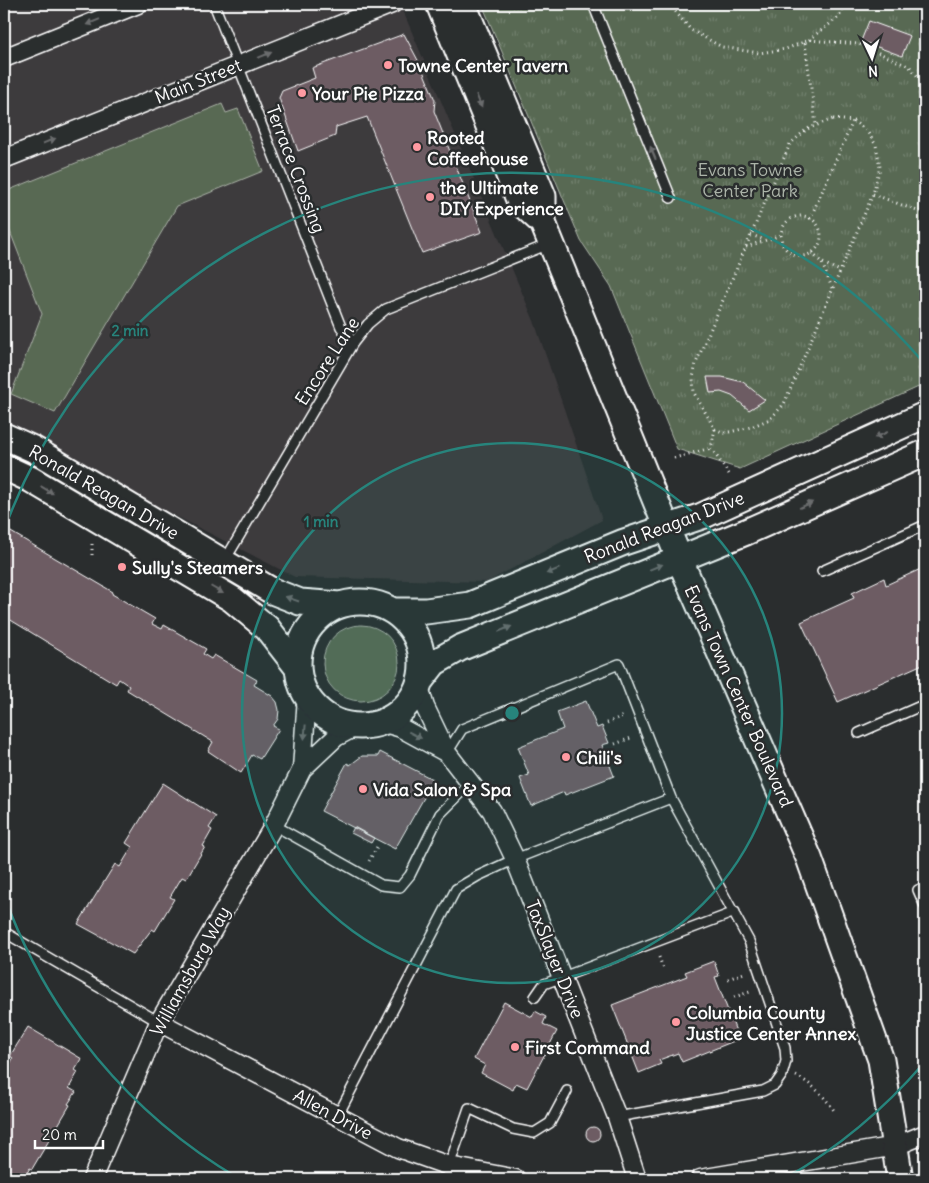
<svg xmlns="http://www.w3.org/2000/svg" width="929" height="1183" font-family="Delius,sans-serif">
<defs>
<pattern id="park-tufts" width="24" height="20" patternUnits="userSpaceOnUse" patternTransform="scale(1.25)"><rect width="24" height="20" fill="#586953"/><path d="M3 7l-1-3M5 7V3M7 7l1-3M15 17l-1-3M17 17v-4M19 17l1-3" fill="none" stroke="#71806d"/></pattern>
</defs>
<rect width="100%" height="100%" fill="#2a2d2e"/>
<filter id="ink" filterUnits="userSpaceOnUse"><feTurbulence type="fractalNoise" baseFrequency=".02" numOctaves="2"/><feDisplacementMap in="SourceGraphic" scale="10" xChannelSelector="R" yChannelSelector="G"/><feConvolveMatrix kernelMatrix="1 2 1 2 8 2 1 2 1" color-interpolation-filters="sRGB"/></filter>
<g filter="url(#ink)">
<path fill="#3e3b3e" d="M4 4H400L534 321 602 520 487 582 295 577 4 428Z"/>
<path fill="#586953" stroke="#acb4a9" d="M222 104 226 113 238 109 263 171 177 206 55 413 11 394 42 314 4 216V192Z
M323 663a38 38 0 1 1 76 0a38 38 0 1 1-76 0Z"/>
<path fill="url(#park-tufts)" stroke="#acb4a9" d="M482 4H915L925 27V384L740 469 677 449 611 286 581 241Z"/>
<path fill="#6d5b64" stroke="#fff" d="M869 21 910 36 902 56 861 41Z
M404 34 421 66 435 100 434 111 482 232 422 253 367 117 336 127 335 136 298 151 279 98 282 91 315 78 312 68Z
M707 377H722L743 382 765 400 749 410 732 396 721 392 710 393Z
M4 528 113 592 112 594 155 619 152 624 162 629 164 625 206 649 203 654 211 659 214 655 257 680 254 685 272 696 277 702 279 710 278 719 273 726 279 729 260 759 252 755 241 773 208 751 213 742 127 690 129 686 119 679 116 684 4 616Z
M925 567V663L838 702 801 622 854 598 852 593 884 578 886 585Z
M586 701 597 728 602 726 609 743 602 745 614 776 565 795 564 792 531 806 520 778 529 775 518 747 563 729 557 712Z
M380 752 434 780 395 849 321 811 347 763 350 765 362 756H378Z
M163 783 216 817 209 828 212 830 203 846 205 847 186 879 182 877 170 897 174 899 155 931 152 929 133 954 78 924 115 864 120 867 132 847 126 843Z
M354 827 374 838 371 843 351 833Z
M714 961 719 976 715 977 739 1039 682 1062 678 1053 659 1060 661 1064 639 1073 612 1005 687 976 685 972Z
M504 1002 532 1017 535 1011 546 1017 543 1024 557 1031 527 1088 516 1083 513 1090 481 1073 485 1065 474 1059Z
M28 1027 82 1059 75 1070 78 1072 69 1088 76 1092 68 1104 70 1105 32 1169 30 1168 23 1179 15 1176 14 1179H4V1067L8 1068 13 1058 10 1056Z
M586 1134a7 7 0 1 1 14 0a7 7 0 1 1-14 0Z"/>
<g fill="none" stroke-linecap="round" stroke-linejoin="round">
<g stroke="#fff" stroke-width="12">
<path id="lane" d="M214 4 341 327 353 343
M593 4 671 198
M224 562 353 343 368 324 386 309 549 244
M822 571 925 525
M859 733 925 704
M447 753 462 729 619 664 671 798 749 941 785 1048 786 1061 782 1075 775 1085 763 1091 617 1117
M274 825 381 885 400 887 410 875 440 814 472 782
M925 887 918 890 925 906
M4 932 159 1022
M535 997 544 984 735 912
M337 1117 456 889 478 876 515 859 671 798
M449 1166 469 1108 513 1129 534 1133 550 1123 567 1091"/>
</g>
<g stroke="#fff" stroke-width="21">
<path id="street" d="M4 58 138 4
M4 159 392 4
M419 687 425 707 447 753 492 811 515 859 617 1117 637 1179
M381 722 401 728 447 753
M302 769 307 696
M159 1022 398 1148 449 1166 516 1179
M92 1179 159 1022 274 825 302 769 336 737 357 726
M700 1179 896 1146 925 1134"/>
</g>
<g stroke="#fff" stroke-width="29">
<path id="secondary" d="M439 4 520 202 543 223
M463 4 543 196V223L679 558 809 858 881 1060 900 1179
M4 436 33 449 272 591 300 602 340 605
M4 467 30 479 232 599 267 628 298 668
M298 664a62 62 0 1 1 124 0a62 62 0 1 1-124 0Z
M394 611H426L470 605 624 542 702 516 925 415
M420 681 434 663 460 648 746 532 925 453"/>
</g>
<path stroke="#fff" stroke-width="3" stroke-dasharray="1 4" stroke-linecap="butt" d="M669 4 691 30 722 47 759 53 786 49 809 40 859 44 910 67 925 85
M923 4 925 10
M809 40 839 17 845 4
M805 43 816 125
M833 119 853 121 866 130 876 145 880 167 873 194 784 404 770 419 751 427 725 433 715 429 694 393 693 378 696 363 790 144 807 129Z
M873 194 925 214
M781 236a20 20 0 1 1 40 0a20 20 0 1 1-40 0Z
M810 219 853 121
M751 235 765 240
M746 247 781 235
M812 253 822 263 832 288
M823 263 840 271
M715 429 711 448 731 477
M674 458 711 448
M92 544V558
M607 723 623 716
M615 744 631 738
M369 861 378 845
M659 957 664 971
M728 979 744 973
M734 997 750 992
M741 1016 757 1011
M796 1076C813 1084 825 1097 835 1112"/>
<use href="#lane" stroke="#2a2d2e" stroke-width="9"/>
<use href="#street" stroke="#2a2d2e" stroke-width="18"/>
<use href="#secondary" stroke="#2a2d2e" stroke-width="25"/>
</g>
<defs><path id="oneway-solid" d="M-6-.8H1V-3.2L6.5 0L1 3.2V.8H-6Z" transform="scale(1.25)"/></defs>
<g fill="#6a6c6d">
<use href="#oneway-solid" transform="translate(93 22) rotate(158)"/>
<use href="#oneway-solid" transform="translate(265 55) rotate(-22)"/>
<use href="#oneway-solid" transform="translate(479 101) rotate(68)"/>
<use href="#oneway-solid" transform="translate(49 141) rotate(-22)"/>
<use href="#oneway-solid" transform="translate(653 153) rotate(-112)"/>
<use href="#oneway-solid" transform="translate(881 435) rotate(156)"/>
<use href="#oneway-solid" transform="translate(47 490) rotate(31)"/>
<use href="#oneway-solid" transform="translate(806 505) rotate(-24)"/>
<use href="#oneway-solid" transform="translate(656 567) rotate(-22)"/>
<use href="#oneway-solid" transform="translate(553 571) rotate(158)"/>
<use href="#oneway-solid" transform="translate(217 590) rotate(30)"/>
<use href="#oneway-solid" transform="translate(292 599) rotate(-161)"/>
<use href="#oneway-solid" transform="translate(505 629) rotate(-22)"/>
<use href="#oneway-solid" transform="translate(305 732) rotate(95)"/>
<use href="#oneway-solid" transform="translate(415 735) rotate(27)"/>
</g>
</g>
<circle cx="512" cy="713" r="270" fill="#27847c" fill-opacity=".12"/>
<g fill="none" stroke="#27847c" stroke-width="2.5">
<circle cx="512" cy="713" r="270"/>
<path d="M923 1064A540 540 0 0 1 786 1178M238 1178A540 540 0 0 1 5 898M5 528A540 540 0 0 1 923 362"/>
</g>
<g fill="#ff9aa2" stroke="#2a2d2e" stroke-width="2">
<circle cx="388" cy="65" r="5"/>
<circle cx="302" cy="93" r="5"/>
<circle cx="417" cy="147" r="5"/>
<circle cx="430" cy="197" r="5"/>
<circle cx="122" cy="567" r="5"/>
<circle cx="566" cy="757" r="5"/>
<circle cx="363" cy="789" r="5"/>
<circle cx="676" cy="1022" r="5"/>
<circle cx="515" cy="1047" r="5"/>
</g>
<g text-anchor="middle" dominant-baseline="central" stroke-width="5" stroke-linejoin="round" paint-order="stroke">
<g font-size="18" font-weight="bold" fill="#fff" stroke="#2a2d2e" text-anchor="start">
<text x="398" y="65">Towne Center Tavern</text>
<text x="312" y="93">Your Pie Pizza</text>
<text x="427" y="137">Rooted<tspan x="427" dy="21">Coffeehouse</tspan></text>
<text x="440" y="187">the Ultimate<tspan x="440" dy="21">DIY Experience</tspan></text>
<text x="132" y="567">Sully's Steamers</text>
<text x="576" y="757">Chili's</text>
<text x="373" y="789">Vida Salon &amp; Spa</text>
<text x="686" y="1012">Columbia County<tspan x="686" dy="21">Justice Center Annex</tspan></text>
<text x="525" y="1047">First Command</text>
</g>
<g font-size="18" fill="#fff" stroke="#2a2d2e">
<text transform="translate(198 81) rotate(-22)">Main Street</text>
<text transform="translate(296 169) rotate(69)">Terrace Crossing</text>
<text transform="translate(327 361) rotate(-57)">Encore Lane</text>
<text transform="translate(104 492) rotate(30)">Ronald Reagan Drive</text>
<text transform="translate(664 527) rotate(-21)">Ronald Reagan Drive</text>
<text transform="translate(739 696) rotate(66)">Evans Town Center Boulevard</text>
<text transform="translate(555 959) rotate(68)">TaxSlayer Drive</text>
<text transform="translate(190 971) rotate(-61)">Williamsburg Way</text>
<text transform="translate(333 1114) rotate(28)">Allen Drive</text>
</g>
<g font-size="18" fill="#acb4a9" stroke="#2a2d2e">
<text x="750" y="169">Evans Towne<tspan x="750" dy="21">Center Park</tspan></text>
</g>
</g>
<circle cx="512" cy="713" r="8" fill="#27847c" stroke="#2a2d2e" stroke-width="2.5"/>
<g font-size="15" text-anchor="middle" font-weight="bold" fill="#27847c" stroke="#2a2d2e" stroke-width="5" stroke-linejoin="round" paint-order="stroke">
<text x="130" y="336">2 min</text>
<text x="321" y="527">1 min</text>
</g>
<rect width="929" height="1183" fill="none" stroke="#2a2d2e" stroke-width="20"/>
<rect x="10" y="10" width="909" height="1163" fill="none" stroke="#fff" stroke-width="2" filter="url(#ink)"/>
<g transform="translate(872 58) rotate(176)" stroke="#2a2d2e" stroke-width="4" paint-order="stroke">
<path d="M0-4L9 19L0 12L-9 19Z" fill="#ffffff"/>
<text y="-8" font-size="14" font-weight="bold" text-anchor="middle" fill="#ffffff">N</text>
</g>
<path d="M35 1140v8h68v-8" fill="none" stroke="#ffffff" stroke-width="2.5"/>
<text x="42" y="1140" font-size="15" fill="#ffffff" stroke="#2a2d2e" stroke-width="4" paint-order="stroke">20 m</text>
</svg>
